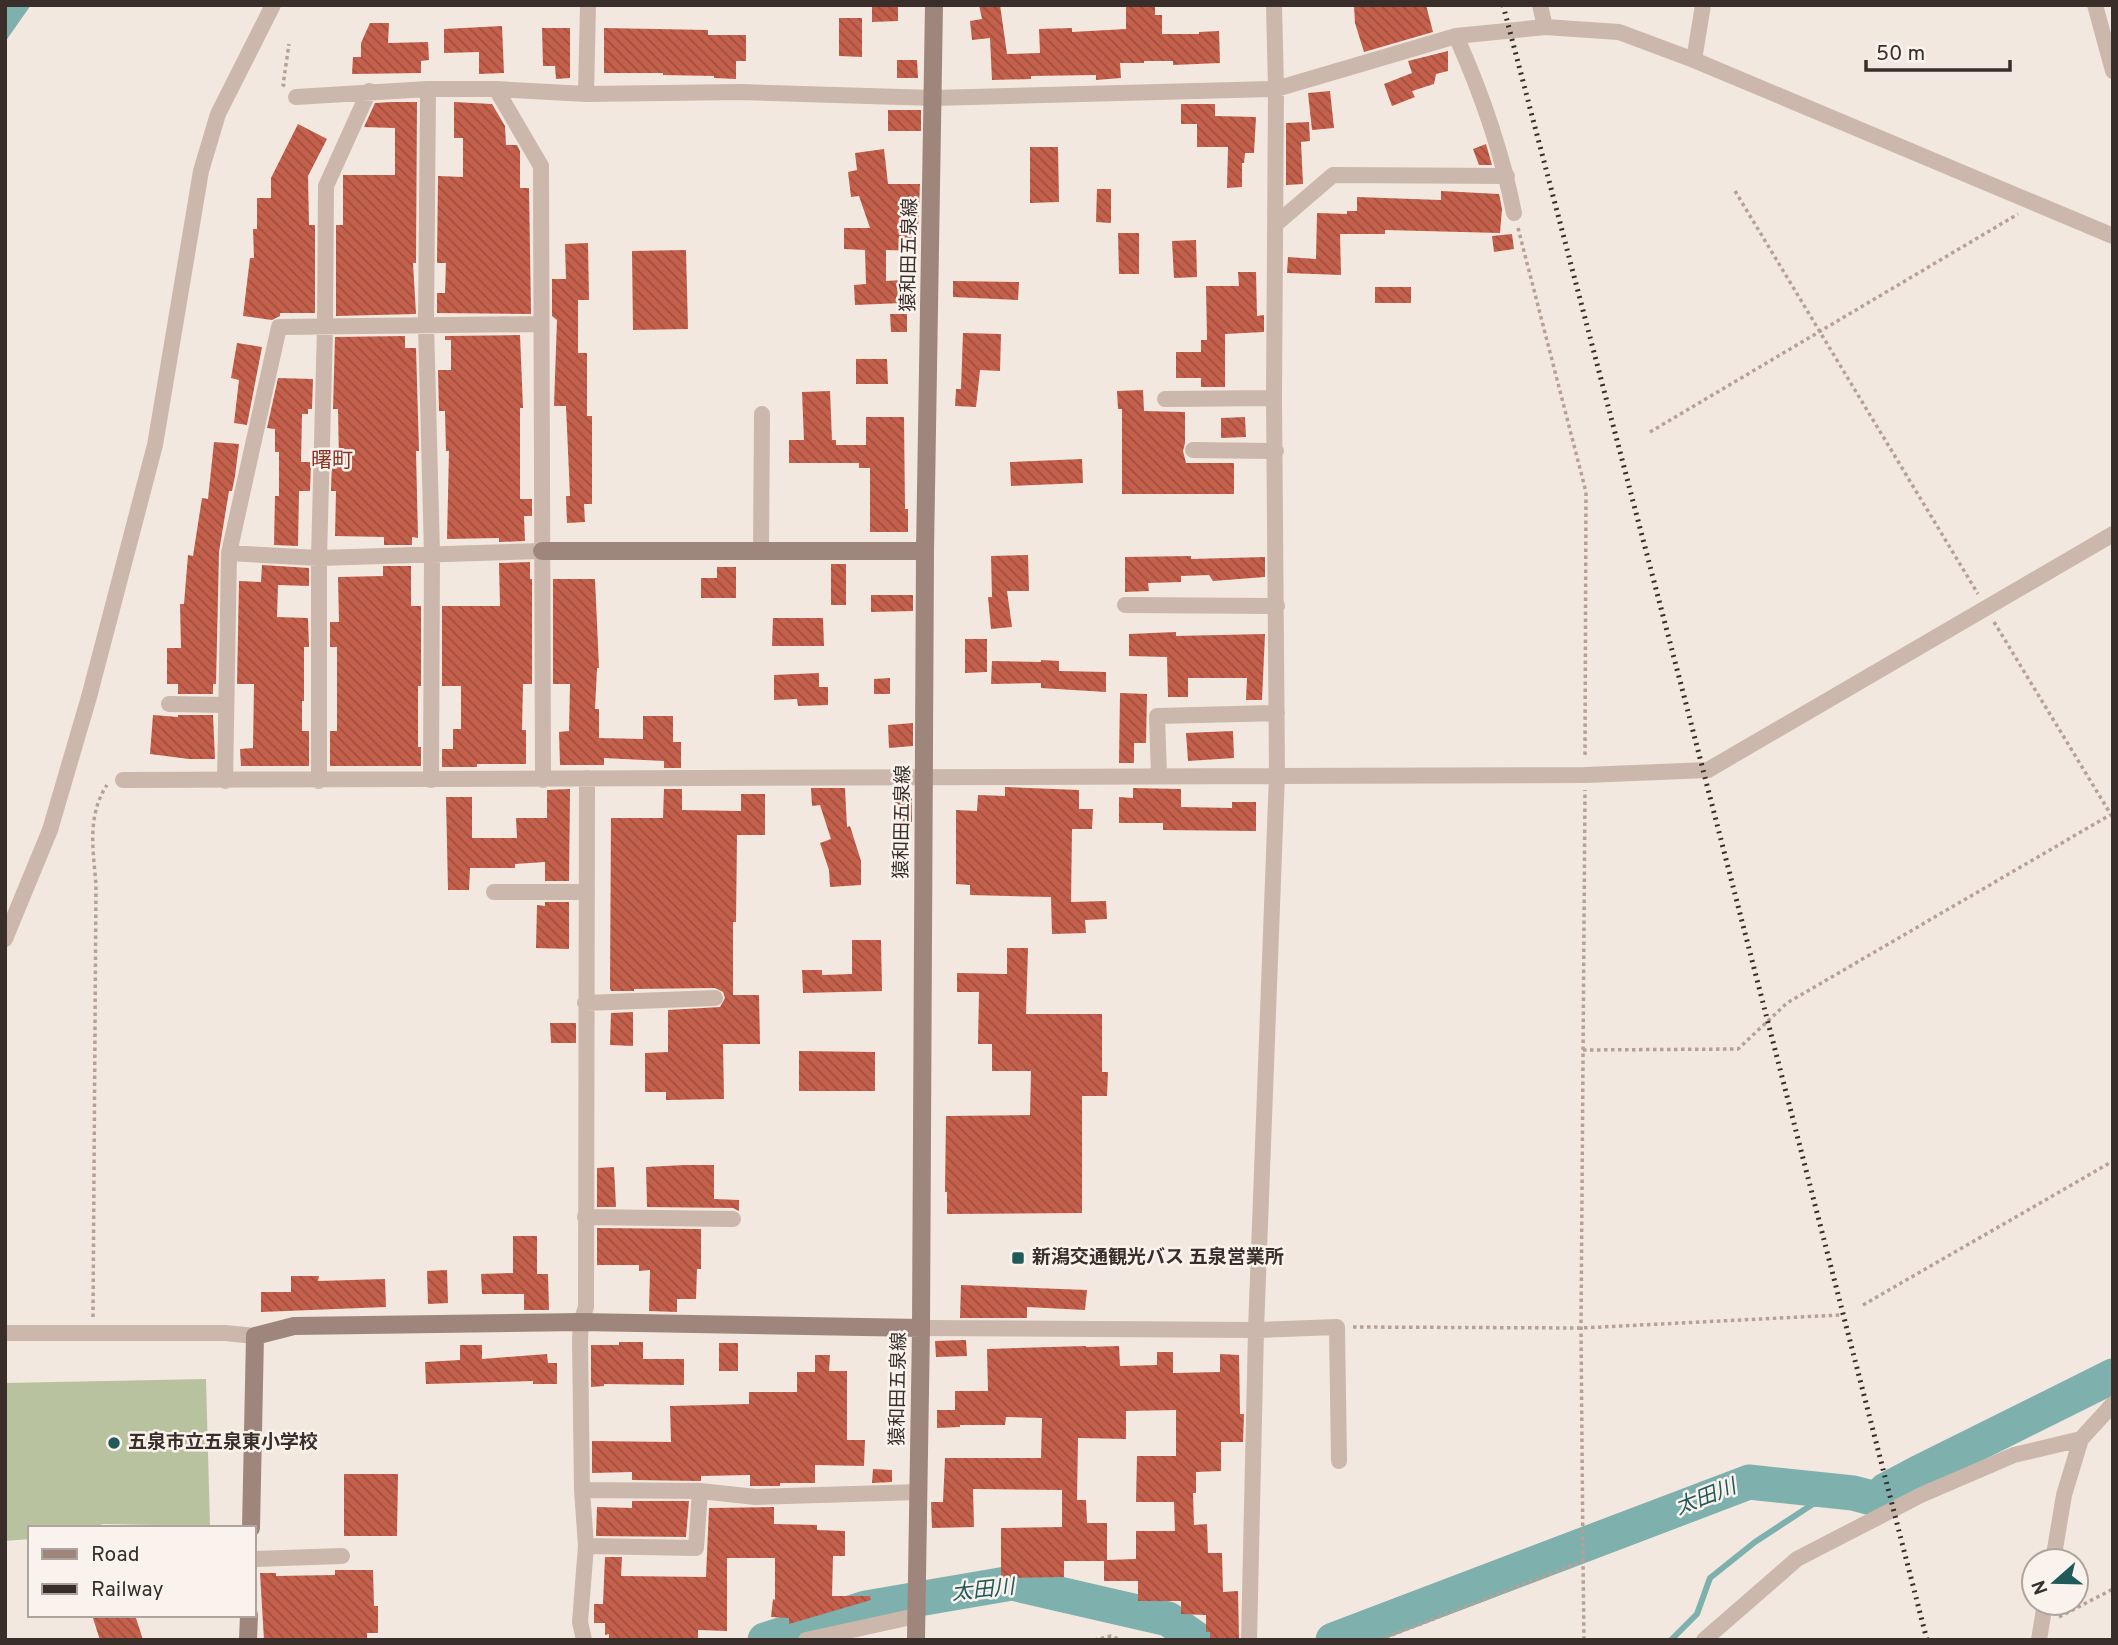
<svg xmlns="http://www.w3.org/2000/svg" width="2118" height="1645" font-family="Overpass,'Noto Sans JP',sans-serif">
<defs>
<pattern id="building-back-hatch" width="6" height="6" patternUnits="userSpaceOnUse" patternTransform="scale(1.75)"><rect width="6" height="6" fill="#c4604c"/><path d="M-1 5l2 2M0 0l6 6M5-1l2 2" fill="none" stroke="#a0503f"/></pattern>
</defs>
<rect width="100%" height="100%" fill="#f3e8df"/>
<path fill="#b9c29f" d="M206 1379 210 1526 103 1524 90 1528H30V1539L5 1541V1383Z"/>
<path fill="#7eb0ae" d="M5 5H31L5 42Z"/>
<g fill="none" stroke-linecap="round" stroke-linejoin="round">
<path stroke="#7eb0ae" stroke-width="6" d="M1671 1640 1697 1614 1710 1578 1755 1542 1813 1504 1876 1499"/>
<path stroke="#7eb0ae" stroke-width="35" d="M765 1640 866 1608 1012 1583 1168 1619 1198 1640
M1333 1640 1749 1482 1853 1493 1876 1499 1886 1490 1918 1473 2113 1376"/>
</g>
<path fill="url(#building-back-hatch)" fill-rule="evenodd" d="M872 5H898V21L872 22Z
M979 5H1000L1007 54 1040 53 1039 29 1072 28V32L1126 29V5H1155V15H1162V34H1199V32L1219 31 1220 63 1173 65V61H1144V63H1120L1121 78 1096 80V75L1031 76V79L992 80 990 38 972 40 970 21 982 19Z
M1354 5H1426L1433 32 1364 52 1355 23Z
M839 18H862V57L839 56Z
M370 23H389L388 43 428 42 429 60 421 61V73L352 74 353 57H361V43Z
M502 26 504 73 479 74V52L444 53V29Z
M542 28H570V78L556 79 555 66H543Z
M604 28 708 30V35H746V61H736V79L714 78V76L663 75V73H604Z
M1448 51V71L1436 74 1434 84 1412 91 1415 97 1392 106 1384 84 1412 73 1408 61Z
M897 60H917L918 78H897Z
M1330 91 1334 128 1312 130 1308 93Z
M391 102H417L416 263H413L416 314 336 316V225H343V175H395V128L364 127 375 103Z
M454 102 492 104 505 126 506 145H517L520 151V188H529L531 314 437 313V293H445L446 263H437L438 176 463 177V138H454Z
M1181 104H1215V116L1256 117 1254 153H1245L1244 163H1242V187L1227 188 1228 147H1197V124H1181Z
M888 110H921V131H888Z
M1309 122 1310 141 1301 142 1303 184 1286 185V123Z
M298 124 327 139 308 176 309 225H315V313H280V316L272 320 243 316 250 258H254L253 229H257V198H271V178Z
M1486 144 1492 165H1479L1473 149Z
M1030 147H1058L1059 202 1030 203Z
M884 149 888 184H920L917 251 886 250V281L901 280 902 303 855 305 854 285 866 284 865 250 844 249V228H870L859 196 851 197 848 172 857 170 855 153Z
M1097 189H1111V223L1096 222Z
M1441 191 1499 194 1502 209 1500 233 1385 230V234H1340L1341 275 1287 273 1288 257 1316 259 1317 213 1347 214V211H1357V197L1441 200Z
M1118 233H1139V274H1119Z
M1512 234 1514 249 1494 252 1492 236Z
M1196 240 1197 277 1174 278 1172 241Z
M588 243 589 300H578V353H587V416H592V504H584L585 522 567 523 566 496H570L566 406H554L557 320 552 316V279H566L565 244Z
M686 250 688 329 633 330 632 251Z
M1238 272H1256L1257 316 1264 315V332L1225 334V387H1201V378H1176V352H1201V340H1207L1206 286H1239Z
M953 281 1019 282 1018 300 953 297Z
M1375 287H1411V303H1375Z
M890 314H907V332H891Z
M963 333 1001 334 1000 371 980 370 976 407 955 406 956 389H961Z
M520 335 523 408H520V499H532V516H524L525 541 499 542V538L447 539 449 451H446L445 411H439L438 370H451V340H445V336Z
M405 336V348H416L419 451H416L418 538 412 537V545H384V537L335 536 336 491H331L332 462H339L338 409H333L335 337Z
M237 343 262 347 247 425 234 423 239 380 231 378Z
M856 359H887L888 384H856Z
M278 378 313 379 312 409H308V414H302L301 462H311L310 491H299L298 546 274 545 275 496H279V452H275V429L267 428Z
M1143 390 1144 411 1185 412V443L1183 451 1186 463H1234V494H1122V409H1118L1117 391Z
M830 391 832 440H836V445H866V417H904L905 509H908V532H870V468H859V463H789V440H804L802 392Z
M1245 417 1246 437 1221 438V418Z
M214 442 239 444 235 476 232 491H229L219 552 216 684H213V694H178V684H167V648H181L180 604H184L188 555 193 556 202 498 208 499Z
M1082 459 1083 483 1011 486 1010 462Z
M1028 555 1029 591H1007L1012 627 991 629 988 597H992L991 556Z
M1191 556V559L1265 557V577L1213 581 1209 575 1181 576V582L1148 583 1149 591 1125 592V557Z
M530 562V579H532V684H523L522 730H526V764H477V767H442V749H453V729H461V686H442V606H500L499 563Z
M831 564H846V605H831Z
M262 565 309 568V586L278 585 277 617 308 618 309 647H304V701H302V731H309V766H241L240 749 253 748 254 684H237L239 581 261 582Z
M383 566H411V606H421V686H418V747H421V766H330V731H337V647H330V622H339L338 577 383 576Z
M717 567H736V598H701V578H717Z
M553 579H595L599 668H597L595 709H599V738L643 739V716H673V742H681V768H664V761L604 758V765H560L559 732 569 731 570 684H553Z
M871 595H913V611L871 612Z
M773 618H823L824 646H772Z
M1176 632V636L1265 634 1262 700H1246L1247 678H1188V697H1168L1167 657 1129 656V634Z
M965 639H987V672L965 673Z
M1041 660 1059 661V671L1106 672V692L1041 688V683L991 684 992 661 1041 662Z
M819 673V687H828V705L798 706 797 699 774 700V675Z
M890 678V694H874V679Z
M1120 693 1147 694 1146 743H1134V763H1119Z
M153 715 178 717V715H213L215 759H189L150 754Z
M913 723V746L889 748 888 725Z
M1233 731 1234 758 1188 761 1186 733Z
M1005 787 1079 790V809H1093L1092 829H1072L1071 902 1106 901 1107 919 1085 920 1086 933 1052 934 1051 897 970 895V885L956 884V810L977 811 978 795 1005 796Z
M811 788H845L847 827 850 826 861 861V885L830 887 829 870 820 843 831 839 820 805 812 806Z
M1133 788 1181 789V807L1232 808V802H1256V831L1163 830V823H1119V797L1133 798Z
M570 789 569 881H545V862L515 864V868H470L469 890H448L446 797H472V838H517L516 818H547V790Z
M664 789H682V810L741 811V794H765V835H737L736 922H733V995H759L760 1044H723L724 1099 666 1100V1092H645V1053L668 1052V1010L720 1007 725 998 723 992 715 988 634 989V991H611L610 988 611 818H663Z
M895 795H912V822H895Z
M545 902H569V949L536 948 537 905 545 906Z
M852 940H881L882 991 803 993 802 970H822V975L852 974Z
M1007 948H1028L1026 1014H1102V1072H1108L1107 1096H1082V1213L947 1214V1192H945L946 1116 1030 1115 1031 1071H992V1044H978L979 992H957V973L1007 974Z
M633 1012V1046L610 1045 611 1013Z
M550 1023H576V1043H551Z
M799 1051 875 1052V1091H799Z
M685 1165H714V1199L739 1200V1211L733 1208 647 1207 646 1167Z
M614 1167 616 1207H597V1168Z
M597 1228 701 1229V1269H697L696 1299H677V1312L649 1311 650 1270 639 1271V1265H597Z
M513 1236H537V1274H548L549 1310H524V1294H482L481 1274 513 1273Z
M447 1270 448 1303 428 1304 427 1271Z
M291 1276H319L318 1281 385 1279 386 1307 261 1312V1292H291Z
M961 1285 1087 1290 1085 1310 1027 1307V1318H960Z
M966 1340 967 1356 936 1357 935 1341Z
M619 1342H643V1359H684V1385L604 1384V1386L591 1387V1345H619Z
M719 1343H738V1371H719Z
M460 1345H482V1359L547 1354 548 1363H557V1384H533V1381L426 1384 425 1362 460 1360Z
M1086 1346V1347L1119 1346 1120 1366 1157 1365V1352H1173V1373L1220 1372V1354L1239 1355 1240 1414H1244L1243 1442H1221V1471L1196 1472V1493H1193L1194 1525 1207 1524 1208 1553H1222L1223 1592 1238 1591 1239 1640H1210V1632H1206V1615L1181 1614V1601H1138V1581H1104V1561H1064V1577L1001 1578V1528L1062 1527V1490L973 1489 974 1527 932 1528 931 1502H943L945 1458H1041L1042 1418 1006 1417 1005 1425H960V1427L937 1428V1410H955V1391H988L987 1349ZM1176 1410V1456H1137L1136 1502H1174L1175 1531H1136V1559L1107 1560V1523H1087L1086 1500H1077L1078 1438 1126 1439V1411Z
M815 1355H830L829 1371H847V1440H865L864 1466 815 1465V1483H780V1486H750V1475L701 1476V1481L632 1480V1472L592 1473V1441L671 1442 670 1406 749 1404V1392H797V1372H815Z
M873 1469 892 1470V1482L872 1483Z
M344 1474H398L397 1536H344Z
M632 1501H689L686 1537 596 1536 597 1507 632 1508Z
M774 1507V1524L817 1525V1530L845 1531V1556H833L832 1596H870L871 1600 789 1624V1618L771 1617 773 1599 775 1600V1558H727V1631L698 1630V1640H609V1634L605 1635V1623H594V1604H603L605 1557H622L621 1576 706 1577 709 1508Z
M335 1570H373L374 1606H378V1633H367V1640H264L260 1573H276V1576L335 1575Z
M92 1615H135L143 1640H100Z"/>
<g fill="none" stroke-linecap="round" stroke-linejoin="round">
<path stroke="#b7a195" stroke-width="3.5" stroke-dasharray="3.5 3.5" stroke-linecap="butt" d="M285 86 283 85 289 44
M1735 191 1978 594
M1518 228 1586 492 1585 757
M1650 432 2018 214
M1994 622 2113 818
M1583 1050 1738 1049 1787 1003 2110 815
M1863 1305 2113 1161
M93 1317 96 884C93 850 87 815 107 785
M1353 1327 1581 1328 1840 1315
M1583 1561 1581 1328 1585 790
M2059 1617 2113 1589
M1094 1640 1111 1636 1121 1640
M1379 1640 1583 1561 1584 1640"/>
<path stroke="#cbb7ab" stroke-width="16" d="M1540 5 1545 27
M2095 5 2113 71
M1456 36C1481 92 1502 152 1514 213
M1694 60 1703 5
M428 89 426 324 432 553 431 780
M496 89 541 166 543 780
M586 94 588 5
M296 97 428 89H496L586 94 741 92 933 98 1276 89 1456 36 1545 27 1619 32 1694 60 2113 236
M1276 224 1333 175 1507 176
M1165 399 1274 398
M1193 450 1276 451
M761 552 762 414
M229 553 319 558 542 551
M1125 605 1277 606
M169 704 226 705
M1159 776 1157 716 1277 713
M123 780 1585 775 1708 770 2113 534
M225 781 229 553 279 327 541 324
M319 781V558L325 327 326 186 369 91
M494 892H587
M5 939 50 830 89 697 155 445 201 171 218 114 273 5
M585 1003 715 998
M585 1217 733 1219
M921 1328 1256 1330 1337 1327 1339 1461
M5 1333H225L255 1336
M582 1490 700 1491 756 1497 919 1492
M586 1546 696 1548 700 1491
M254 1559 342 1556
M2053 1561 2064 1495 2081 1439 2113 1404
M584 1640 580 1622 586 1546 582 1490 580 1340 581 1322 586 1307 587 778
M806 1640 916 1616
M1249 1640 1256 1330 1277 774 1274 398 1276 89 1274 5
M1704 1640 1797 1559 1921 1495 2014 1455 2081 1439
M2039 1640 2045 1603"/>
<path stroke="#9f867c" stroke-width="18" d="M542 551H925
M251 1528 255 1336 294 1326 581 1322 921 1328
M248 1640 249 1615
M916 1640 921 1328 925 551 934 5"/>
<path stroke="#392e2a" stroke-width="5" stroke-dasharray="2 5" stroke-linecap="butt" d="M1503 5 1684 696 1927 1640"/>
</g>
<g fill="#205a5a" stroke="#faf2ec" stroke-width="2.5">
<rect x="1011" y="1251" width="14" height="14" rx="3.5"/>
<circle cx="114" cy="1443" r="7"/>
</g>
<g text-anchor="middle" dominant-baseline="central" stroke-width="5" stroke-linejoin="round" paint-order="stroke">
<g font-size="19" fill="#392e2a" stroke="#faf2ec">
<text transform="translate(910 255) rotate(-89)">猿和田五泉線</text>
<text transform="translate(903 822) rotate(-89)">猿和田五泉線</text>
<text transform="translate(899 1389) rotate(-89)">猿和田五泉線</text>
</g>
<g font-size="19" font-weight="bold" fill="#392e2a" stroke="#faf2ec" text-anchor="start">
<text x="1032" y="1258">新潟交通観光バス 五泉営業所</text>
<text x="128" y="1443">五泉市立五泉東小学校</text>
</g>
<g font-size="21" fill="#873424" stroke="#faf2ec">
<text x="332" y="461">曙町</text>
</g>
<g font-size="21" font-style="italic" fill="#205a5a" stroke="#faf2ec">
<text transform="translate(1706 1498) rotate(-21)">太田川</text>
<text transform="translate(983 1591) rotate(-6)">太田川</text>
</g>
</g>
<rect width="2118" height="1645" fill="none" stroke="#392e2a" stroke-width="14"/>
<rect x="28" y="1526" width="228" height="91" fill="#faf2ec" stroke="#ada49e" stroke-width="2"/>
<rect x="42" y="1549" width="35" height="10" fill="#9f867c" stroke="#ada49e" stroke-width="2"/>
<text x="91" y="1561" font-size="21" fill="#392e2a">Road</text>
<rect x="42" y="1584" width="35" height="10" fill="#392e2a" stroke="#ada49e" stroke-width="2"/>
<text x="91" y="1596" font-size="21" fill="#392e2a">Railway</text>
<g transform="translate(2055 1582) rotate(250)"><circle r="33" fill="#faf2ec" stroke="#ada49e" stroke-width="2"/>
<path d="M0-5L12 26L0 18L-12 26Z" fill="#205a5a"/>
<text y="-10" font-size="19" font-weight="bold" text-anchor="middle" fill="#392e2a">N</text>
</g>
<path d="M1866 60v10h144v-10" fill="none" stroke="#392e2a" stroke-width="3.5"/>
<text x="1876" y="60" font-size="21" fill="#392e2a" stroke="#faf2ec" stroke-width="5" paint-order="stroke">50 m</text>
</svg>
